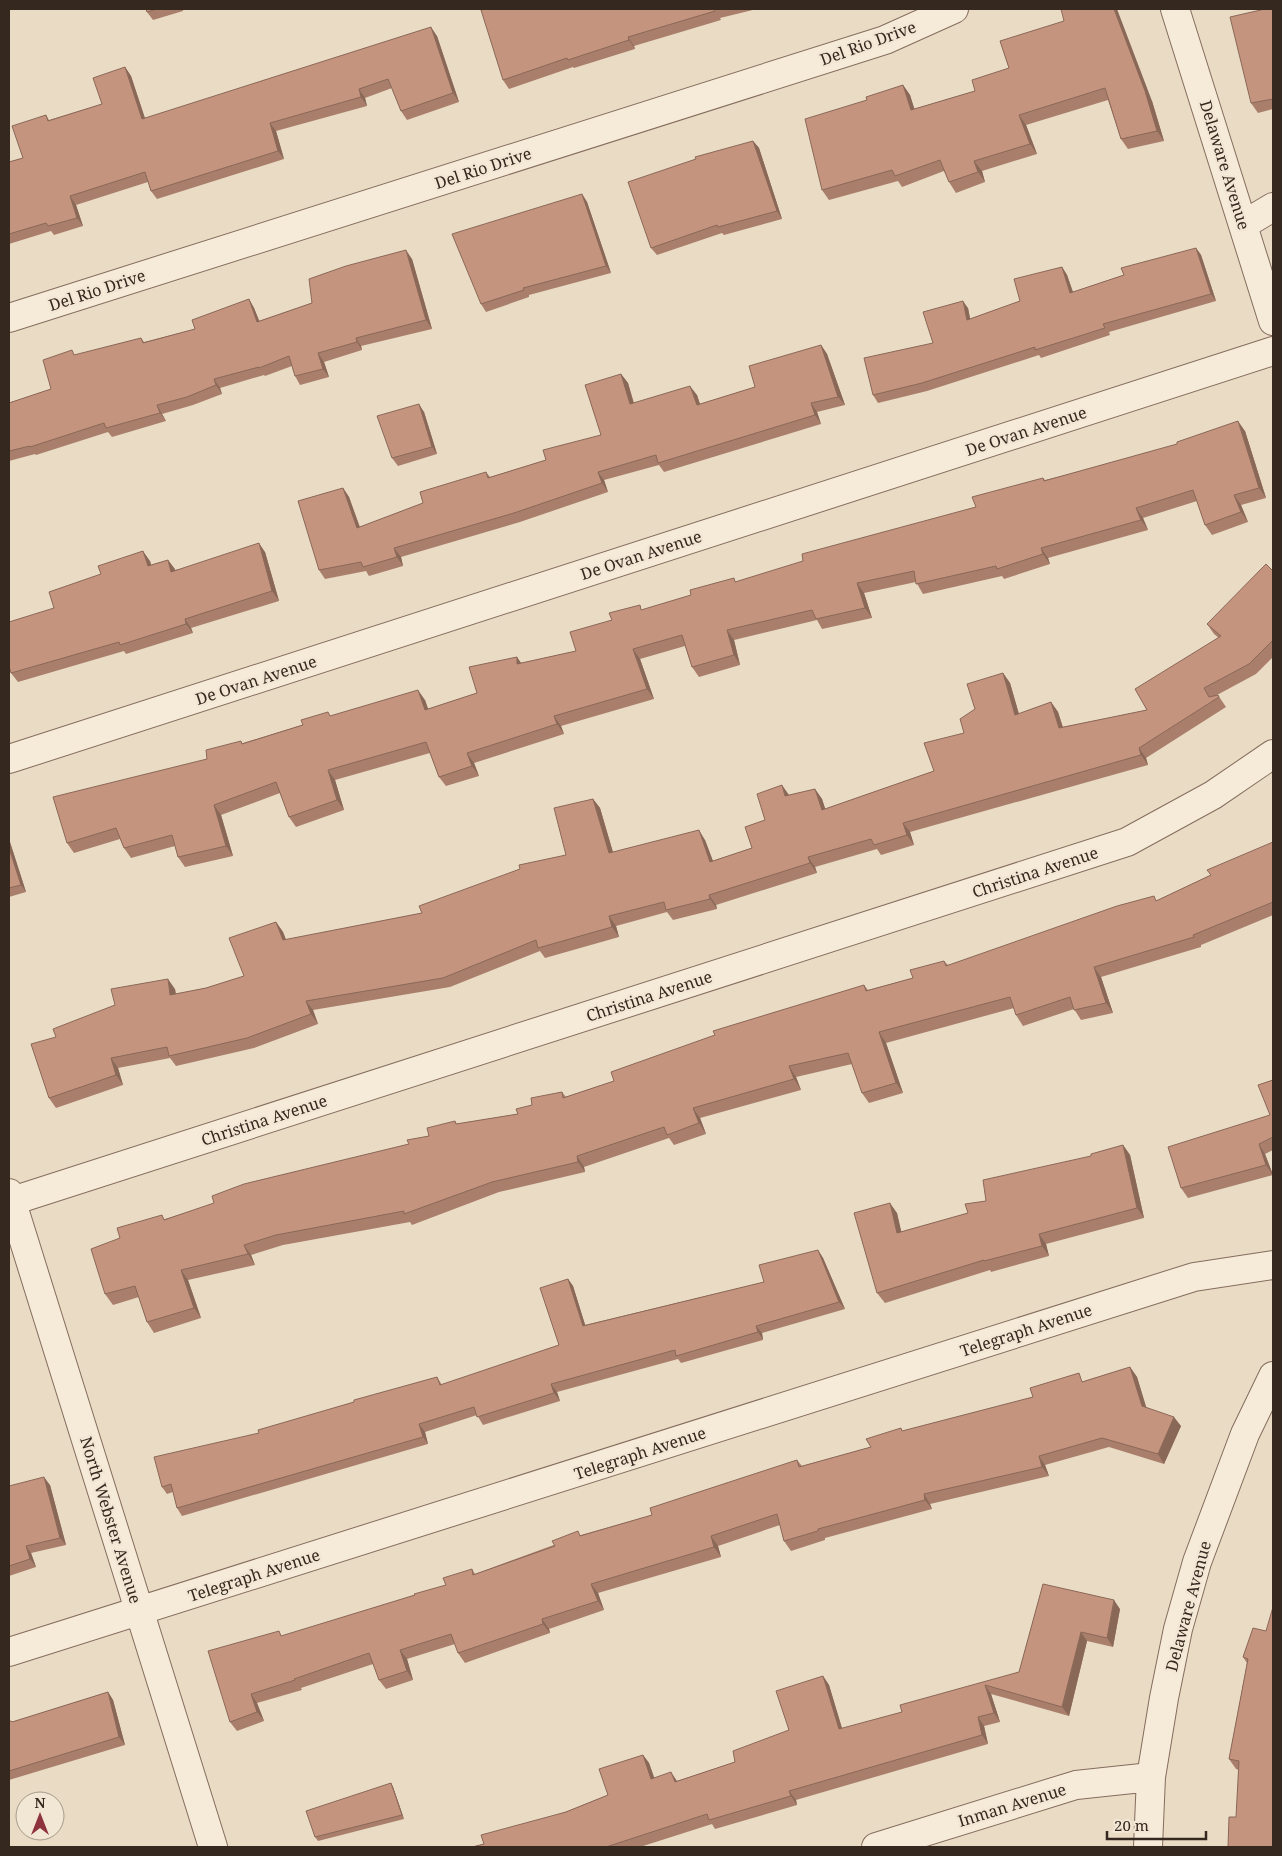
<svg xmlns="http://www.w3.org/2000/svg" width="1282" height="1856" font-family="'Noto Serif',serif">
<rect width="100%" height="100%" fill="#eadbc5"/>
<g fill="none" stroke-linecap="round" stroke-linejoin="round">
<g stroke="#846d5d" stroke-width="30">
<path id="street" d="M 1175,9 L 1273,321
M 1243,225 L 1273,207
M 9,318 L 885,40 L 954,9
M 9,759 L 1273,351
M 9,1193 L 213,1847
M 9,1202 L 1127,842 L 1213,795 L 1273,754
M 9,1652 L 1194,1277 L 1273,1265
M 876,1847 L 1076,1785 L 1151,1777
M 1148,1847 L 1151,1777 L 1164,1698 L 1178,1629 L 1197,1562 L 1245,1434 L 1273,1376"/>
</g>
<use href="#street" stroke="#f6ead8" stroke-width="28"/>
</g>
<path fill="#a97f6c" d="M 146,9 L 183,9 L 183,11 L 153,20 L 147,12 Z
M 486,9 L 757,9 L 720,18 L 721,20 L 634,46 L 635,49 L 574,68 L 573,67 L 509,89 L 503,80 Z
M 1273,9 L 1273,109 L 1258,113 L 1251,103 Z
M 437,36 L 459,102 L 407,120 L 401,111 L 392,88 L 365,98 L 367,106 L 276,131 L 284,159 L 157,199 L 151,191 L 148,182 L 76,205 L 83,226 L 54,235 L 51,231 L 9,244 L 9,162 L 23,158 L 46,115 L 49,120 L 102,104 L 125,67 L 131,76 L 145,118 Z
M 1000,41 L 1152,101 L 1164,141 L 1128,149 L 1121,139 L 1108,100 L 1026,125 L 1037,154 L 982,171 L 985,182 L 956,193 L 949,182 L 944,171 L 902,187 L 898,181 L 829,200 L 822,190 L 867,100 L 903,85 L 910,95 L 914,109 L 975,91 L 1009,68 Z
M 753,141 L 759,148 L 782,219 L 724,235 L 722,233 L 657,255 L 651,248 Z
M 582,194 L 587,202 L 611,273 L 529,295 L 529,297 L 486,312 L 481,304 Z
M 1196,248 L 1201,255 L 1216,301 L 1109,332 L 1110,335 L 1041,358 L 1039,355 L 927,391 L 878,403 L 873,395 L 933,343 L 968,308 L 970,319 L 1020,301 L 1062,267 L 1067,275 L 1073,292 L 1124,275 Z
M 412,259 L 432,329 L 361,346 L 362,350 L 324,362 L 329,377 L 300,385 L 295,376 L 292,366 L 265,376 L 264,375 L 220,388 L 222,394 L 193,405 L 162,414 L 166,421 L 112,437 L 108,432 L 36,455 L 35,454 L 9,461 L 9,403 L 51,389 L 75,355 L 141,338 L 144,342 L 195,329 L 249,299 L 254,308 L 259,321 L 312,303 Z
M 821,345 L 827,354 L 845,405 L 817,412 L 821,424 L 664,472 L 659,465 L 604,480 L 608,492 L 520,522 L 401,557 L 403,566 L 369,576 L 366,571 L 325,579 L 319,570 L 343,488 L 349,497 L 360,527 L 423,503 L 486,472 L 490,477 L 546,460 L 601,435 L 621,374 L 628,383 L 634,403 L 697,395 L 700,404 L 755,387 Z
M 424,412 L 437,454 L 398,466 L 392,458 Z
M 1245,431 L 1266,498 L 1241,505 L 1248,522 L 1212,535 L 1205,525 L 1197,501 L 1143,518 L 1148,530 L 1048,558 L 1050,564 L 1004,579 L 1002,576 L 923,594 L 916,582 L 864,593 L 872,618 L 822,629 L 817,620 L 734,640 L 740,665 L 699,677 L 692,667 L 685,646 L 640,659 L 654,699 L 561,726 L 564,734 L 474,763 L 479,776 L 446,786 L 439,777 L 430,753 L 335,780 L 344,810 L 296,827 L 289,817 L 280,793 L 221,815 L 233,856 L 185,867 L 178,857 L 175,846 L 131,858 L 124,848 L 120,839 L 74,853 L 67,843 L 207,759 L 243,743 L 331,716 L 425,700 L 428,709 L 477,693 L 521,663 L 576,651 L 612,620 L 643,610 L 737,582 L 976,507 L 1043,478 L 1045,480 Z
M 265,552 L 279,601 L 191,628 L 193,633 L 126,654 L 124,651 L 18,682 L 11,673 L 54,608 L 150,561 L 151,565 L 168,560 L 175,570 Z
M 1273,571 L 1273,657 L 1256,674 L 1217,695 L 1218,695 L 1226,707 L 1146,758 L 1148,765 L 910,832 L 914,845 L 881,855 L 877,849 L 815,867 L 817,873 L 716,905 L 717,909 L 673,920 L 667,912 L 616,926 L 619,937 L 545,958 L 540,951 L 450,987 L 313,1010 L 318,1024 L 254,1048 L 176,1066 L 170,1058 L 118,1068 L 123,1085 L 56,1108 L 49,1098 L 56,1037 L 115,1005 L 175,989 L 176,994 L 206,988 L 244,976 L 276,922 L 283,932 L 286,940 L 422,913 L 566,855 L 593,799 L 600,808 L 613,852 L 705,840 L 713,861 L 752,848 L 765,820 L 789,795 L 815,789 L 822,799 L 825,809 L 934,771 L 964,733 L 975,709 L 1003,673 L 1010,683 L 1019,714 L 1051,702 L 1058,712 L 1063,727 L 1147,710 L 1219,638 L 1214,634 L 1207,624 Z
M 9,839 L 26,892 L 9,897 Z
M 1273,842 L 1273,915 L 1201,945 L 1201,947 L 1101,977 L 1113,1013 L 1081,1020 L 1074,1009 L 1023,1026 L 1016,1015 L 1014,1008 L 886,1043 L 903,1093 L 869,1103 L 862,1093 L 852,1064 L 796,1077 L 801,1090 L 700,1118 L 706,1134 L 674,1145 L 669,1138 L 584,1167 L 585,1172 L 499,1192 L 412,1225 L 410,1222 L 283,1245 L 251,1255 L 255,1265 L 188,1280 L 201,1318 L 154,1333 L 147,1322 L 139,1297 L 113,1305 L 105,1294 L 120,1238 L 165,1219 L 409,1144 L 429,1136 L 455,1121 L 457,1124 L 518,1114 L 532,1105 L 562,1092 L 566,1097 L 614,1081 L 864,985 L 868,990 L 913,978 L 944,961 L 948,965 L 1158,900 L 1211,875 Z
M 1273,1080 L 1273,1150 L 1265,1154 L 1273,1175 L 1188,1198 L 1181,1188 L 1270,1115 Z
M 1123,1145 L 1130,1155 L 1144,1218 L 1046,1244 L 1049,1256 L 991,1272 L 990,1270 L 885,1303 L 877,1293 L 897,1213 L 901,1232 L 968,1213 L 986,1201 L 1091,1156 Z
M 818,1250 L 823,1258 L 845,1309 L 762,1333 L 763,1340 L 681,1363 L 678,1359 L 557,1392 L 560,1401 L 483,1425 L 477,1415 L 425,1432 L 428,1444 L 182,1516 L 177,1508 L 173,1492 L 167,1494 L 162,1487 L 259,1433 L 354,1402 L 437,1377 L 442,1385 L 559,1345 L 568,1279 L 573,1286 L 585,1325 L 764,1282 Z
M 1130,1367 L 1137,1377 L 1146,1408 L 1181,1426 L 1164,1464 L 1109,1447 L 1045,1465 L 1049,1476 L 930,1504 L 932,1509 L 825,1538 L 825,1540 L 791,1551 L 784,1541 L 780,1525 L 718,1546 L 721,1557 L 598,1593 L 604,1610 L 549,1629 L 550,1633 L 465,1663 L 458,1653 L 455,1644 L 407,1659 L 413,1680 L 386,1689 L 379,1680 L 373,1664 L 301,1688 L 302,1690 L 257,1703 L 264,1721 L 237,1731 L 230,1722 L 282,1636 L 415,1595 L 446,1585 L 472,1569 L 475,1574 L 581,1535 L 652,1515 L 797,1460 L 802,1466 L 871,1447 L 903,1431 L 1033,1397 Z
M 50,1485 L 66,1545 L 31,1553 L 36,1567 L 9,1576 L 9,1486 Z
M 1043,1584 L 1120,1609 L 1113,1647 L 1087,1641 L 1069,1716 L 991,1694 L 1000,1722 L 984,1726 L 988,1744 L 796,1800 L 797,1805 L 715,1829 L 712,1824 L 640,1847 L 472,1847 L 484,1844 L 608,1795 L 643,1755 L 649,1763 L 654,1778 L 677,1781 L 735,1762 L 789,1730 L 823,1676 L 829,1685 L 842,1729 L 902,1712 L 1019,1672 Z
M 1253,1628 L 1236,1817 L 1239,1770 L 1236,1769 L 1229,1759 L 1247,1663 L 1243,1657 Z
M 108,1692 L 113,1700 L 125,1745 L 9,1780 L 9,1721 L 11,1721 L 12,1722 Z
M 391,1783 L 393,1787 L 404,1819 L 318,1841 L 315,1837 Z"/>
<path fill="#8a6858" d="M 1114,9 L 1117,9 L 1152,101 L 1164,141 L 1157,131 Z
M 431,27 L 437,36 L 459,102 L 453,93 Z
M 628,37 L 634,46 L 635,49 L 629,40 Z
M 125,67 L 131,76 L 148,128 L 142,119 Z
M 903,85 L 910,95 L 918,120 L 911,110 Z
M 359,89 L 365,98 L 367,106 L 361,97 Z
M 1019,115 L 1026,125 L 1037,154 L 1030,144 Z
M 270,123 L 276,131 L 284,159 L 278,151 Z
M 753,141 L 759,148 L 782,219 L 777,211 Z
M 974,161 L 982,171 L 985,182 L 978,172 Z
M 582,194 L 587,202 L 611,273 L 606,266 Z
M 70,196 L 76,205 L 83,226 L 77,218 Z
M 1196,248 L 1201,255 L 1216,301 L 1211,294 Z
M 406,250 L 412,259 L 432,329 L 426,320 Z
M 1062,267 L 1067,275 L 1076,301 L 1070,293 Z
M 249,299 L 254,308 L 263,330 L 257,322 Z
M 963,301 L 968,308 L 972,328 L 967,320 Z
M 356,338 L 361,346 L 362,350 L 357,342 Z
M 821,345 L 827,354 L 845,405 L 838,397 Z
M 318,353 L 324,362 L 329,377 L 323,369 Z
M 621,374 L 628,383 L 636,412 L 630,404 Z
M 214,379 L 220,388 L 222,394 L 216,385 Z
M 690,386 L 697,395 L 703,414 L 697,405 Z
M 811,403 L 817,412 L 821,424 L 815,415 Z
M 419,404 L 424,412 L 437,454 L 432,447 Z
M 157,405 L 162,414 L 166,421 L 160,413 Z
M 1238,421 L 1245,431 L 1266,498 L 1259,488 Z
M 598,472 L 604,480 L 608,492 L 602,483 Z
M 343,488 L 349,497 L 363,537 L 357,528 Z
M 1234,495 L 1241,505 L 1248,522 L 1241,512 Z
M 1136,508 L 1143,518 L 1148,530 L 1141,520 Z
M 259,543 L 265,552 L 279,601 L 272,591 Z
M 394,548 L 401,557 L 403,566 L 397,557 Z
M 1041,548 L 1048,558 L 1050,564 L 1043,554 Z
M 143,551 L 150,561 L 154,575 L 148,566 Z
M 168,560 L 175,569 L 178,581 L 171,572 Z
M 857,583 L 864,593 L 872,618 L 865,608 Z
M 185,619 L 191,628 L 193,633 L 186,624 Z
M 727,630 L 734,640 L 740,665 L 734,655 Z
M 633,649 L 640,659 L 654,699 L 647,689 Z
M 517,657 L 524,667 L 517,664 Z
M 1003,673 L 1010,683 L 1022,725 L 1015,715 Z
M 418,690 L 425,700 L 432,720 L 425,710 Z
M 1051,702 L 1058,712 L 1066,738 L 1059,728 Z
M 554,716 L 561,726 L 564,734 L 557,724 Z
M 1139,748 L 1146,758 L 1148,765 L 1141,755 Z
M 467,753 L 474,763 L 479,776 L 472,766 Z
M 328,770 L 335,780 L 344,810 L 337,800 Z
M 782,785 L 789,795 L 785,796 Z
M 815,789 L 822,799 L 829,820 L 822,810 Z
M 593,799 L 600,808 L 616,863 L 609,853 Z
M 214,805 L 221,815 L 233,856 L 226,846 Z
M 903,823 L 910,832 L 914,845 L 907,835 Z
M 699,830 L 705,840 L 717,872 L 710,862 Z
M 9,839 L 26,892 L 21,885 L 9,848 Z
M 808,857 L 815,867 L 817,873 L 810,863 Z
M 709,895 L 716,905 L 717,909 L 710,899 Z
M 609,916 L 616,926 L 619,937 L 612,927 Z
M 276,922 L 283,932 L 290,950 L 283,940 Z
M 1094,967 L 1101,977 L 1113,1013 L 1106,1003 Z
M 168,979 L 175,989 L 177,1005 L 170,995 Z
M 306,1001 L 313,1010 L 318,1024 L 311,1014 Z
M 879,1032 L 886,1043 L 903,1093 L 896,1083 Z
M 111,1058 L 118,1068 L 123,1085 L 116,1075 Z
M 789,1066 L 796,1077 L 801,1090 L 794,1079 Z
M 693,1108 L 700,1118 L 706,1134 L 699,1123 Z
M 1259,1144 L 1265,1154 L 1273,1175 L 1266,1165 Z
M 1123,1145 L 1130,1155 L 1144,1218 L 1137,1208 Z
M 577,1156 L 584,1167 L 585,1172 L 578,1162 Z
M 890,1203 L 897,1213 L 904,1243 L 897,1233 Z
M 1039,1234 L 1046,1244 L 1049,1256 L 1042,1246 Z
M 244,1245 L 251,1255 L 255,1265 L 248,1254 Z
M 818,1250 L 823,1258 L 845,1309 L 839,1302 Z
M 181,1270 L 188,1280 L 201,1318 L 194,1308 Z
M 568,1279 L 573,1286 L 588,1334 L 583,1326 Z
M 756,1326 L 762,1333 L 763,1340 L 758,1332 Z
M 1130,1367 L 1137,1377 L 1149,1416 L 1142,1406 Z
M 551,1384 L 557,1392 L 560,1401 L 554,1393 Z
M 1174,1417 L 1181,1426 L 1164,1464 L 1158,1454 Z
M 419,1424 L 425,1432 L 428,1444 L 423,1437 Z
M 1039,1456 L 1045,1465 L 1049,1476 L 1042,1467 Z
M 44,1477 L 50,1485 L 66,1545 L 60,1538 Z
M 924,1494 L 930,1504 L 932,1509 L 925,1500 Z
M 711,1536 L 718,1546 L 721,1557 L 714,1547 Z
M 26,1546 L 31,1553 L 36,1567 L 30,1559 Z
M 591,1584 L 598,1593 L 604,1610 L 598,1601 Z
M 1114,1600 L 1120,1609 L 1113,1647 L 1107,1638 Z
M 542,1619 L 549,1629 L 550,1633 L 543,1624 Z
M 1081,1632 L 1087,1641 L 1069,1716 L 1062,1707 Z
M 400,1650 L 407,1659 L 413,1680 L 407,1671 Z
M 823,1676 L 829,1685 L 845,1738 L 839,1729 Z
M 985,1685 L 991,1694 L 1000,1722 L 994,1713 Z
M 108,1692 L 113,1700 L 125,1745 L 119,1737 Z
M 251,1694 L 257,1703 L 264,1721 L 257,1712 Z
M 978,1717 L 984,1726 L 988,1744 L 982,1735 Z
M 643,1755 L 649,1763 L 658,1788 L 651,1779 Z
M 671,1772 L 677,1781 L 675,1782 Z
M 391,1783 L 393,1787 L 404,1819 L 402,1815 Z
M 789,1791 L 796,1800 L 797,1805 L 791,1796 Z"/>
<path fill="#c5947e" stroke="#8a6858" d="M 146,9 L 157,9 L 147,12 Z
M 486,9 L 715,9 L 714,9 L 715,11 L 628,37 L 629,40 L 568,60 L 567,58 L 503,80 L 481,10 Z
M 1061,9 L 1114,9 L 1145,91 L 1157,131 L 1121,139 L 1105,88 L 1019,115 L 1030,144 L 974,161 L 978,172 L 949,182 L 940,160 L 895,176 L 892,170 L 822,190 L 805,119 L 867,100 L 866,97 L 903,85 L 911,110 L 975,91 L 972,80 L 1009,68 L 1000,41 L 1064,21 Z
M 1265,9 L 1273,9 L 1273,99 L 1251,103 L 1230,17 Z
M 431,27 L 453,93 L 401,111 L 388,79 L 359,89 L 361,97 L 270,123 L 278,151 L 151,191 L 145,172 L 70,196 L 77,218 L 48,226 L 46,223 L 9,234 L 9,162 L 23,158 L 12,126 L 46,115 L 48,121 L 102,104 L 93,78 L 125,67 L 142,119 Z
M 753,141 L 777,211 L 718,227 L 717,225 L 651,248 L 628,182 L 696,159 L 695,157 Z
M 582,194 L 606,266 L 523,288 L 524,290 L 481,304 L 452,234 Z
M 1196,248 L 1211,294 L 1103,324 L 1105,328 L 1035,350 L 1035,347 L 922,383 L 873,395 L 864,358 L 933,343 L 923,312 L 963,301 L 967,320 L 1020,301 L 1014,279 L 1062,267 L 1070,293 L 1124,275 L 1121,268 Z
M 406,250 L 426,320 L 356,338 L 357,342 L 318,353 L 323,369 L 295,376 L 289,356 L 259,368 L 259,367 L 214,379 L 216,385 L 187,397 L 157,405 L 160,413 L 106,428 L 104,423 L 30,447 L 30,446 L 9,451 L 9,403 L 51,389 L 43,360 L 72,350 L 74,355 L 141,338 L 143,343 L 195,329 L 192,320 L 249,299 L 257,322 L 312,303 L 309,279 L 346,266 Z
M 821,345 L 838,397 L 811,403 L 815,415 L 658,463 L 656,455 L 598,472 L 602,483 L 514,513 L 394,548 L 397,557 L 363,567 L 361,562 L 319,570 L 298,501 L 343,488 L 357,528 L 423,503 L 420,492 L 486,472 L 488,478 L 546,460 L 543,450 L 601,435 L 585,385 L 621,374 L 630,404 L 690,386 L 697,405 L 755,387 L 749,366 Z
M 419,404 L 432,447 L 392,458 L 377,416 Z
M 1238,421 L 1259,488 L 1234,495 L 1241,512 L 1205,525 L 1193,490 L 1136,508 L 1141,520 L 1041,548 L 1043,554 L 997,569 L 996,566 L 916,584 L 914,571 L 857,583 L 865,608 L 816,619 L 812,610 L 727,630 L 734,655 L 692,667 L 682,635 L 633,649 L 647,689 L 554,716 L 557,724 L 467,753 L 472,766 L 439,777 L 426,742 L 328,770 L 337,800 L 289,817 L 276,782 L 214,805 L 226,846 L 178,857 L 172,835 L 124,848 L 116,828 L 67,843 L 53,797 L 207,759 L 206,750 L 241,741 L 242,744 L 303,725 L 301,720 L 328,712 L 330,716 L 418,690 L 425,710 L 477,693 L 469,667 L 517,657 L 517,664 L 576,651 L 570,632 L 612,620 L 609,613 L 640,605 L 641,610 L 691,595 L 690,590 L 734,578 L 735,582 L 803,561 L 802,554 L 976,507 L 972,497 L 1043,478 L 1044,481 L 1177,444 L 1177,442 Z
M 259,543 L 272,591 L 185,619 L 186,624 L 120,645 L 119,642 L 11,673 L 9,666 L 9,622 L 54,608 L 49,592 L 101,574 L 98,566 L 143,551 L 148,566 L 168,560 L 171,572 Z
M 1266,564 L 1273,571 L 1273,640 L 1249,664 L 1204,688 L 1209,697 L 1218,695 L 1219,697 L 1139,748 L 1141,755 L 903,823 L 907,835 L 874,845 L 871,839 L 808,857 L 810,863 L 709,895 L 710,899 L 666,910 L 664,902 L 609,916 L 612,927 L 538,948 L 536,940 L 443,978 L 306,1001 L 311,1014 L 247,1038 L 169,1056 L 167,1047 L 111,1058 L 116,1075 L 49,1098 L 31,1044 L 56,1037 L 53,1029 L 115,1005 L 111,989 L 168,979 L 170,995 L 206,988 L 244,976 L 229,938 L 276,922 L 283,940 L 422,913 L 419,906 L 520,869 L 519,865 L 566,855 L 554,808 L 593,799 L 609,853 L 699,830 L 710,862 L 752,848 L 745,827 L 765,820 L 757,794 L 782,785 L 785,796 L 815,789 L 822,810 L 934,771 L 924,743 L 964,733 L 960,719 L 975,709 L 967,684 L 1003,673 L 1015,715 L 1051,702 L 1059,728 L 1147,710 L 1135,689 L 1221,636 L 1207,624 Z
M 1273,842 L 1273,902 L 1193,935 L 1194,937 L 1094,967 L 1106,1003 L 1074,1010 L 1070,997 L 1016,1015 L 1010,997 L 879,1032 L 896,1083 L 862,1093 L 848,1053 L 789,1066 L 794,1079 L 693,1108 L 699,1123 L 667,1135 L 664,1127 L 577,1156 L 578,1162 L 492,1182 L 404,1214 L 404,1211 L 276,1235 L 244,1245 L 248,1254 L 181,1270 L 194,1308 L 147,1322 L 135,1286 L 105,1294 L 91,1249 L 120,1238 L 117,1228 L 162,1215 L 164,1220 L 214,1203 L 212,1196 L 244,1184 L 409,1144 L 407,1140 L 429,1136 L 427,1128 L 455,1121 L 456,1124 L 518,1114 L 516,1109 L 532,1105 L 531,1098 L 562,1092 L 563,1098 L 614,1081 L 611,1072 L 715,1035 L 713,1031 L 864,985 L 866,991 L 913,978 L 910,970 L 944,961 L 946,966 L 1117,906 L 1154,896 L 1156,901 L 1211,875 L 1207,870 Z
M 9,848 L 21,885 L 9,888 Z
M 1273,1080 L 1273,1137 L 1259,1144 L 1266,1165 L 1181,1188 L 1168,1147 L 1270,1115 L 1258,1085 Z
M 1123,1145 L 1137,1208 L 1039,1234 L 1042,1246 L 984,1261 L 984,1260 L 877,1293 L 854,1213 L 890,1203 L 897,1233 L 968,1213 L 965,1204 L 986,1201 L 983,1180 L 1091,1156 L 1091,1154 Z
M 818,1250 L 839,1302 L 756,1326 L 758,1332 L 676,1356 L 675,1350 L 551,1384 L 554,1393 L 477,1417 L 474,1407 L 419,1424 L 423,1437 L 177,1508 L 171,1484 L 162,1487 L 154,1457 L 259,1433 L 258,1430 L 354,1402 L 354,1400 L 437,1377 L 440,1385 L 559,1345 L 540,1288 L 568,1279 L 583,1326 L 764,1282 L 759,1265 Z
M 1130,1367 L 1142,1406 L 1174,1417 L 1158,1454 L 1102,1438 L 1039,1456 L 1042,1467 L 924,1494 L 925,1500 L 818,1529 L 818,1531 L 784,1541 L 777,1514 L 711,1536 L 714,1547 L 591,1584 L 598,1601 L 542,1619 L 543,1624 L 458,1653 L 451,1634 L 400,1650 L 407,1671 L 379,1680 L 369,1653 L 294,1679 L 295,1680 L 251,1694 L 257,1712 L 230,1722 L 208,1651 L 279,1631 L 281,1636 L 415,1595 L 414,1594 L 446,1585 L 443,1578 L 472,1569 L 473,1575 L 555,1546 L 552,1541 L 578,1531 L 580,1536 L 652,1515 L 650,1508 L 797,1460 L 799,1467 L 871,1447 L 866,1439 L 901,1428 L 902,1431 L 1033,1397 L 1030,1388 L 1079,1373 L 1082,1382 Z
M 44,1477 L 60,1538 L 26,1546 L 30,1559 L 9,1566 L 9,1486 Z
M 1043,1584 L 1114,1600 L 1107,1638 L 1081,1632 L 1062,1707 L 985,1685 L 994,1713 L 978,1717 L 982,1735 L 789,1791 L 791,1796 L 709,1820 L 707,1814 L 606,1847 L 472,1847 L 484,1844 L 481,1835 L 566,1812 L 608,1795 L 599,1769 L 643,1755 L 651,1779 L 671,1772 L 675,1782 L 735,1762 L 733,1751 L 789,1730 L 776,1691 L 823,1676 L 839,1729 L 902,1712 L 900,1705 L 1019,1672 Z
M 1273,1607 L 1273,1847 L 1228,1847 L 1229,1817 L 1236,1817 L 1239,1761 L 1229,1759 L 1248,1659 L 1243,1657 L 1253,1628 L 1266,1631 Z
M 108,1692 L 119,1737 L 9,1771 L 9,1721 L 11,1721 L 12,1722 Z
M 391,1783 L 402,1815 L 315,1837 L 306,1811 Z"/>
<g text-anchor="middle" stroke-width="4.5" stroke-linejoin="round" paint-order="stroke">
<g font-size="16" fill="#35281f" stroke="#f2e6d4">
<text transform="translate(868 43) rotate(-20)" y="6">Del Rio Drive</text>
<text transform="translate(1225 165) rotate(73)" y="6">Delaware Avenue</text>
<text transform="translate(483 168) rotate(-18)" y="6">Del Rio Drive</text>
<text transform="translate(97 290) rotate(-18)" y="6">Del Rio Drive</text>
<text transform="translate(1026 431) rotate(-18)" y="6">De Ovan Avenue</text>
<text transform="translate(641 555) rotate(-18)" y="6">De Ovan Avenue</text>
<text transform="translate(256 680) rotate(-18)" y="6">De Ovan Avenue</text>
<text transform="translate(1035 872) rotate(-18)" y="6">Christina Avenue</text>
<text transform="translate(649 996) rotate(-18)" y="6">Christina Avenue</text>
<text transform="translate(264 1120) rotate(-18)" y="6">Christina Avenue</text>
<text transform="translate(1026 1330) rotate(-18)" y="6">Telegraph Avenue</text>
<text transform="translate(640 1453) rotate(-18)" y="6">Telegraph Avenue</text>
<text transform="translate(111 1520) rotate(73)" y="6">North Webster Avenue</text>
<text transform="translate(254 1575) rotate(-18)" y="6">Telegraph Avenue</text>
<text transform="translate(1188 1606) rotate(-75)" y="6">Delaware Avenue</text>
<text transform="translate(1012 1805) rotate(-17)" y="6">Inman Avenue</text>
</g>
</g>
<rect width="1282" height="1856" fill="none" stroke="#35281f" stroke-width="20"/>
<g transform="translate(40 1816)"><circle r="24" fill="#f2e6d4" stroke="#a69a8c"/>
<path d="M0-4L9 19L0 12L-9 19Z" fill="#8e323d"/>
<text y="-8" font-size="14" font-weight="bold" text-anchor="middle" fill="#35281f">N</text>
</g>
<path d="M1107 1831v8h99v-8" fill="none" stroke="#35281f" stroke-width="2.5"/>
<text x="1114" y="1831" font-size="15" fill="#35281f" stroke="#f2e6d4" stroke-width="4" paint-order="stroke">20 m</text>
</svg>
